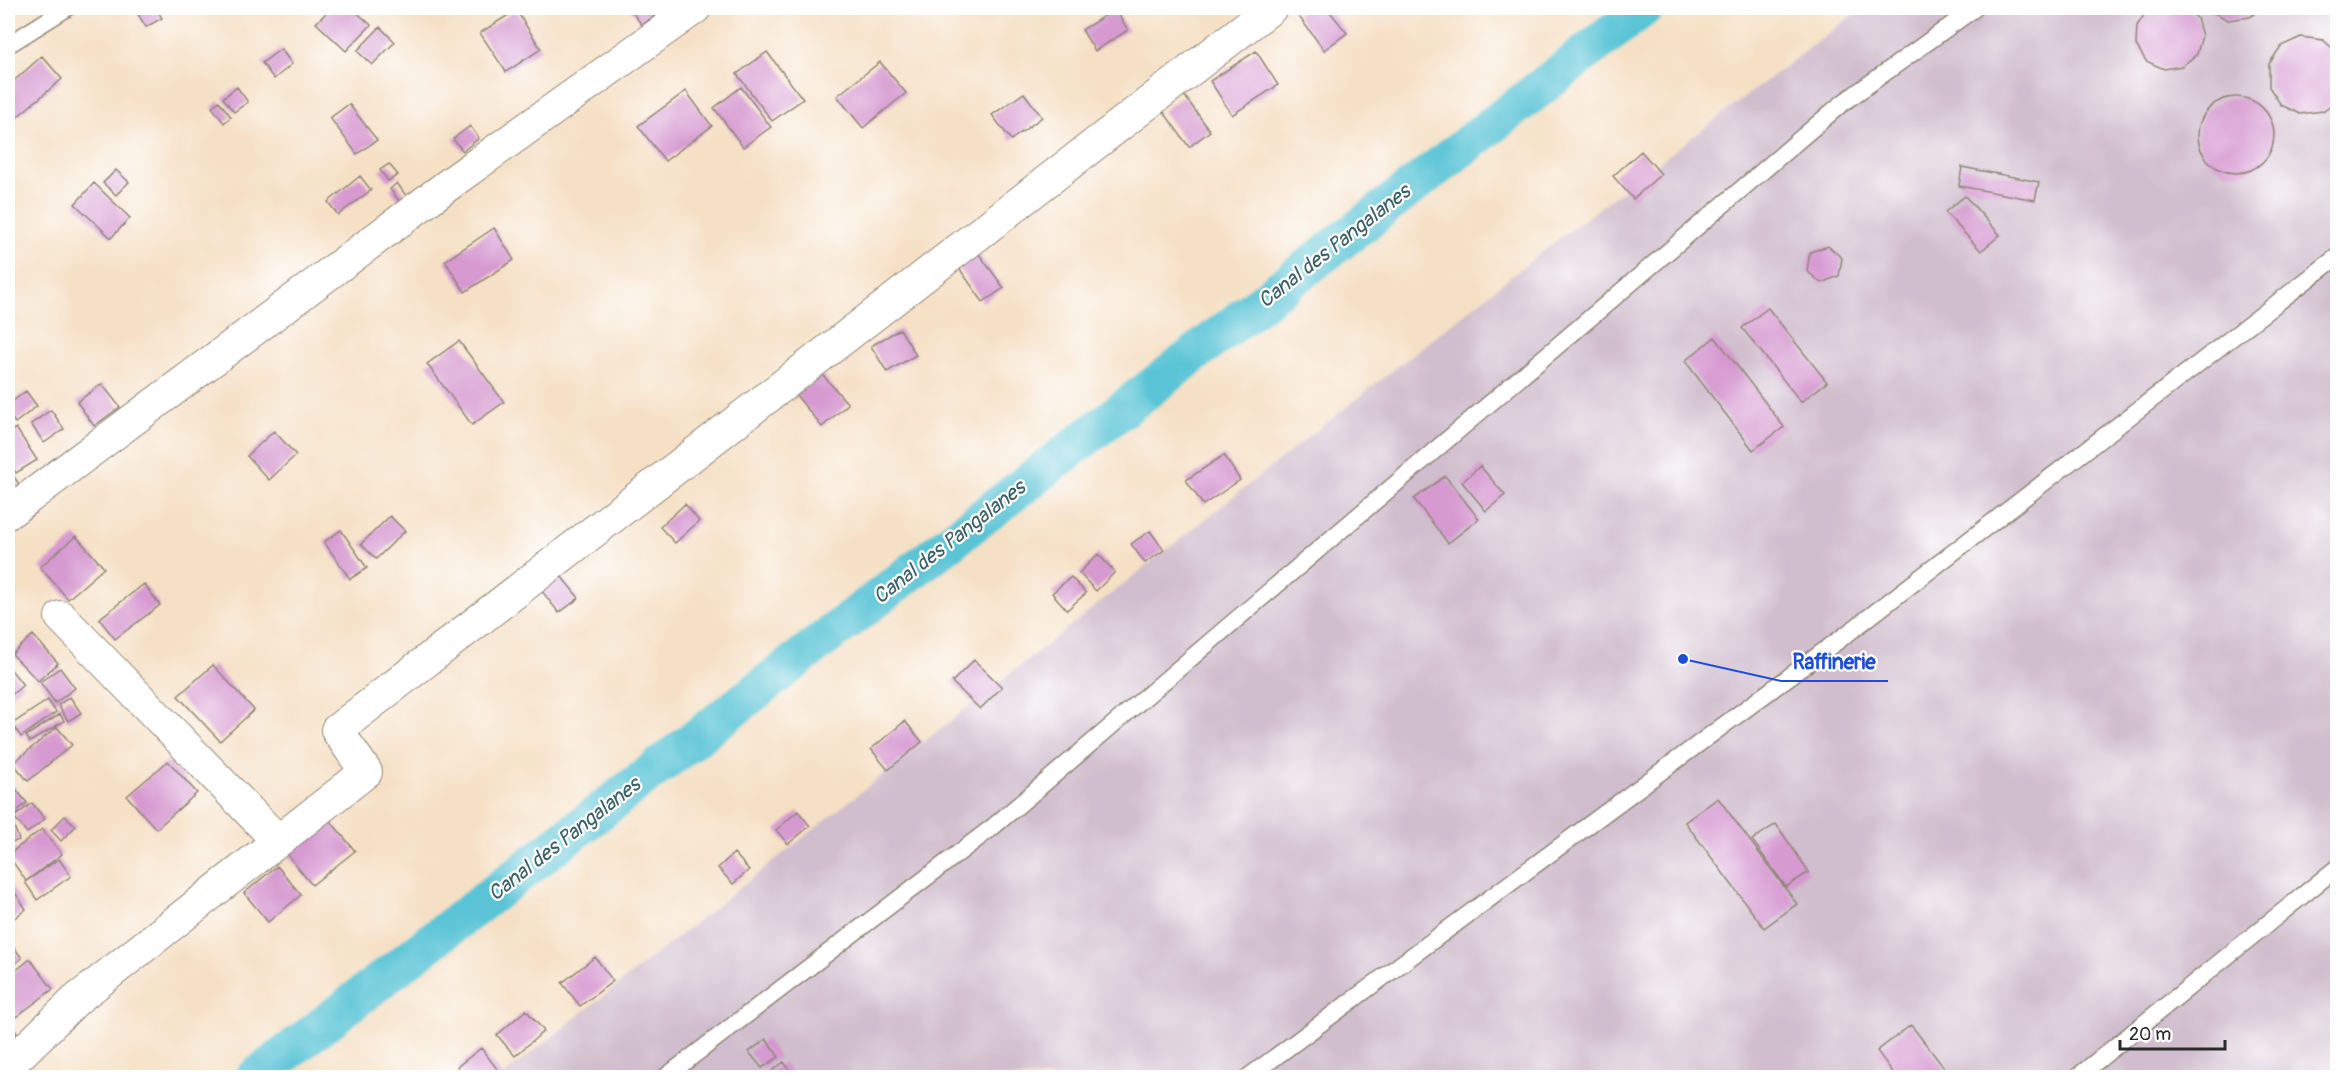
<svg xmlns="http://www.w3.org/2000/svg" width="2345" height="1085" font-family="Pangolin,sans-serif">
<rect width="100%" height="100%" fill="#fff"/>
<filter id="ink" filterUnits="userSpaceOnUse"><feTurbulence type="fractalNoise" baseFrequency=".0167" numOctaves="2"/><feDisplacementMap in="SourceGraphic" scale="12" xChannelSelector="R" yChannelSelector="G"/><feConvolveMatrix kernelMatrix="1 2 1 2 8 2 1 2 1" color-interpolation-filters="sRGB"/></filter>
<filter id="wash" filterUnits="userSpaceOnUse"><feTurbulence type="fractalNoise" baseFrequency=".008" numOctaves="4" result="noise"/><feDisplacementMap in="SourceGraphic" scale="24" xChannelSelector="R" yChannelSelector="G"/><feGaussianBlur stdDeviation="1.35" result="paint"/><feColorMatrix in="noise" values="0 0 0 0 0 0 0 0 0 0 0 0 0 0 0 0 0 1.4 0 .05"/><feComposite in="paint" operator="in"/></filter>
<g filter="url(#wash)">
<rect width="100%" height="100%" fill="#f5e0c5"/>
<path fill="#d0bdcd" d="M 1862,8 L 2337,8 L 2337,1077 L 500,1078 L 1556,241 Z"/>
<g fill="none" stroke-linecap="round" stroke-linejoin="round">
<path stroke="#5ac4d6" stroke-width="38" d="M 254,1078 L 1644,8"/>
</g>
<g id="blocks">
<path fill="#d699d0" d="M 134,8 L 156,8 L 162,18 L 146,27 Z
M 331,8 L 352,8 L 371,25 L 346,51 L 316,23 Z
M 629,8 L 665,8 L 642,25 Z
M 1306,8 L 1327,8 L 1347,33 L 1324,50 L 1297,14 Z
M 2154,8 L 2185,8 L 2197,18 L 2202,36 L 2197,54 L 2182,66 L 2164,69 L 2146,61 L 2136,45 L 2137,26 L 2147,10 Z
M 2205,8 L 2261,8 L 2250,17 L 2228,20 Z
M 1115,9 L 1128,30 L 1095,51 L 1082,30 Z
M 516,10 L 541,49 L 506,72 L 480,33 Z
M 380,27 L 395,42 L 372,65 L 357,51 Z
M 2301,37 L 2323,40 L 2338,53 L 2338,99 L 2323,111 L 2300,114 L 2281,105 L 2269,87 L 2269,64 L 2281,46 Z
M 281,49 L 292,64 L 274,79 L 262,63 Z
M 1256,51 L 1278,85 L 1232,115 L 1210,81 Z
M 767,52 L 803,99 L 772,121 L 737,74 Z
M 42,56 L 62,79 L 17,117 L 8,106 L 8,86 Z
M 880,62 L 906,93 L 863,128 L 837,96 Z
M 237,87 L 248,102 L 234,112 L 223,98 Z
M 741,87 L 771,127 L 743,147 L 714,108 Z
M 686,91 L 712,126 L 665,161 L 638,126 Z
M 1024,93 L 1042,117 L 1011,140 L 992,115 Z
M 1184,95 L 1210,131 L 1189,147 L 1163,111 Z
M2198 135a38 38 0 1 1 76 0a38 38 0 1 1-76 0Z
M 219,101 L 231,117 L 224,123 L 212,107 Z
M 349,104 L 377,140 L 357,154 L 330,118 Z
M 470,126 L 479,138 L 463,151 L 453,139 Z
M 1641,151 L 1661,174 L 1633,199 L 1613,176 Z
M 389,164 L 398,175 L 388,181 L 380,170 Z
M 1962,167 L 2039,182 L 2035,200 L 1959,186 Z
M 116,170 L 129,182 L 116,195 L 103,183 Z
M 360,176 L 371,190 L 338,215 L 328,202 Z
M 94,183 L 130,218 L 111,238 L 75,204 Z
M 397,183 L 407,197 L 400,202 L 390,189 Z
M 1965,196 L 2000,235 L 1981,251 L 1945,212 Z
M 494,228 L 514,260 L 465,292 L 445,261 Z
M 1828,246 L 1842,258 L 1839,276 L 1821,283 L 1807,271 L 1810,252 Z
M 979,254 L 1004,288 L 983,302 L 959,268 Z
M 1768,308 L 1827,382 L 1801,402 L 1742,328 Z
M 900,329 L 916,355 L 887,372 L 871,346 Z
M 1715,337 L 1784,427 L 1753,450 L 1685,361 Z
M 459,341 L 504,402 L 472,425 L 427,364 Z
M 822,374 L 848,404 L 822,427 L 796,395 Z
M 102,384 L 120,407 L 94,426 L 77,402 Z
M 26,391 L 37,406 L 15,423 L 8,413 L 8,405 Z
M 51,410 L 64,429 L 44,443 L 31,424 Z
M 16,428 L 37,460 L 16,473 L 8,461 L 8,433 Z
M 274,431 L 296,455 L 269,480 L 247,456 Z
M 1224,455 L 1240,480 L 1203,505 L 1186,480 Z
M 1480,466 L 1505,495 L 1486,511 L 1462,482 Z
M 8,468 L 19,484 L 8,492 Z
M 1445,476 L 1479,519 L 1448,543 L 1414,499 Z
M 685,504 L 699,521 L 675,543 L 660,527 Z
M 390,516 L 405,531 L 376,559 L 361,544 Z
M 341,530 L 367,568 L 350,579 L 324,542 Z
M 1150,531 L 1164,550 L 1145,563 L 1131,544 Z
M 76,536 L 104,568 L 68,599 L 40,567 Z
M 1098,554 L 1115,572 L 1096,591 L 1079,573 Z
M 561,576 L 579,598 L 559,613 L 541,590 Z
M 1071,577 L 1086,593 L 1067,610 L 1052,593 Z
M 144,584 L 160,605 L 115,639 L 99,619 Z
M 33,635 L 58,663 L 38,681 L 12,654 Z
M 974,660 L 1002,687 L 980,709 L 952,682 Z
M 213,665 L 254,710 L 220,741 L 178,696 Z
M 8,666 L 23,685 L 8,698 Z
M 60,668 L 75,688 L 55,703 L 40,682 Z
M 70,697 L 81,713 L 68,721 L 58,705 Z
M 48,700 L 56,712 L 21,737 L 12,724 Z
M 60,714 L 64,721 L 30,742 L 26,736 Z
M 905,721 L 922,742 L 888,770 L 871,749 Z
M 57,727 L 72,745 L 28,781 L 13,763 Z
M 168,761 L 197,793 L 156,829 L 127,796 Z
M 8,779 L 27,803 L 8,818 Z
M 1718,798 L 1797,904 L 1764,928 L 1685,822 Z
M 32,803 L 45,819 L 27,833 L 14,817 Z
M 798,811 L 810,826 L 788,844 L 776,830 Z
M 65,816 L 76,826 L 61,841 L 51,830 Z
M 329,819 L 355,851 L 312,885 L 286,853 Z
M 12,821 L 19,840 L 8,844 L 8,823 Z
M 1776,824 L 1809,872 L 1786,887 L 1752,840 Z
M 42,829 L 62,854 L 26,881 L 8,855 Z
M 734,853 L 749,870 L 733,884 L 718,868 Z
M 59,859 L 71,876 L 37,900 L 25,882 Z
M 277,866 L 301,895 L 268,922 L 244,893 Z
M 8,882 L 26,909 L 8,923 Z
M 8,939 L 22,958 L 8,969 Z
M 595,957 L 613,981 L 580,1006 L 562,983 Z
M 30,959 L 53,989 L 16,1017 L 8,1006 L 8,977 Z
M 526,1010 L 544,1031 L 515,1056 L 497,1035 Z
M 8,1020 L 20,1038 L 8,1046 Z
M 1911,1025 L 1952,1078 L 1897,1078 L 1877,1051 Z
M 766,1039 L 779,1057 L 762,1068 L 749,1052 Z
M 481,1048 L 504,1078 L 465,1078 L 457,1067 Z
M 784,1062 L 795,1078 L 766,1078 L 765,1076 Z"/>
</g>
</g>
<g filter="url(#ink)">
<use href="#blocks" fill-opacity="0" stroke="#908678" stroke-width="1.5"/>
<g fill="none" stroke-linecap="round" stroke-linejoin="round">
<g stroke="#908678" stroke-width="19">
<path id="lane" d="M 8,45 L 67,8
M 664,1078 L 994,826 L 1840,105 L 1975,8
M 1247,1078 L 1855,628 L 2338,256
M 2076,1078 L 2338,867"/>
</g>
<g stroke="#908678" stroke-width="34">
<path id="street" d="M 8,513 L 452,182 L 695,8
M 61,617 L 278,841
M 8,1066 L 76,1000 L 366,772 L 337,730 L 1271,8"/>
</g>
<use href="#lane" stroke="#fff" stroke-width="16"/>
<use href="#street" stroke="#fff" stroke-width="32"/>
</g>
</g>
<g text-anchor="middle" stroke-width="4.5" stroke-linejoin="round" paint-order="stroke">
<g font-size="21" font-style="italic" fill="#3b6167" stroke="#fff">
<text transform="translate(1334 246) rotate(-38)" y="7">Canal des Pangalanes</text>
<text transform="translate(949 542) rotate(-38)" y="7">Canal des Pangalanes</text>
<text transform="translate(564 839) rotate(-38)" y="7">Canal des Pangalanes</text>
</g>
</g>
<path fill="none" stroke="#1d4ed8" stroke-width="2" d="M1683 659L1781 681H1888"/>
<circle fill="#1d4ed8" stroke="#fff" stroke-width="2" cx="1683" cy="659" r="6"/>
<g font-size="21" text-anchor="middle" font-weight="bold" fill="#1d4ed8" stroke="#fff" stroke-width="4.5" stroke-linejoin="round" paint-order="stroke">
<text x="1834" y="669">Raffinerie</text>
</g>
<rect width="2345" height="1085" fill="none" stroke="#fff" stroke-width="30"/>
<path d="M2120 1040v9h105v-9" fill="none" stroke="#2b2b2b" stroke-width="3"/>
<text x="2129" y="1040" font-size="18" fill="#2b2b2b" stroke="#ffffff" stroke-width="4.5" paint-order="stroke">20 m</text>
</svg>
